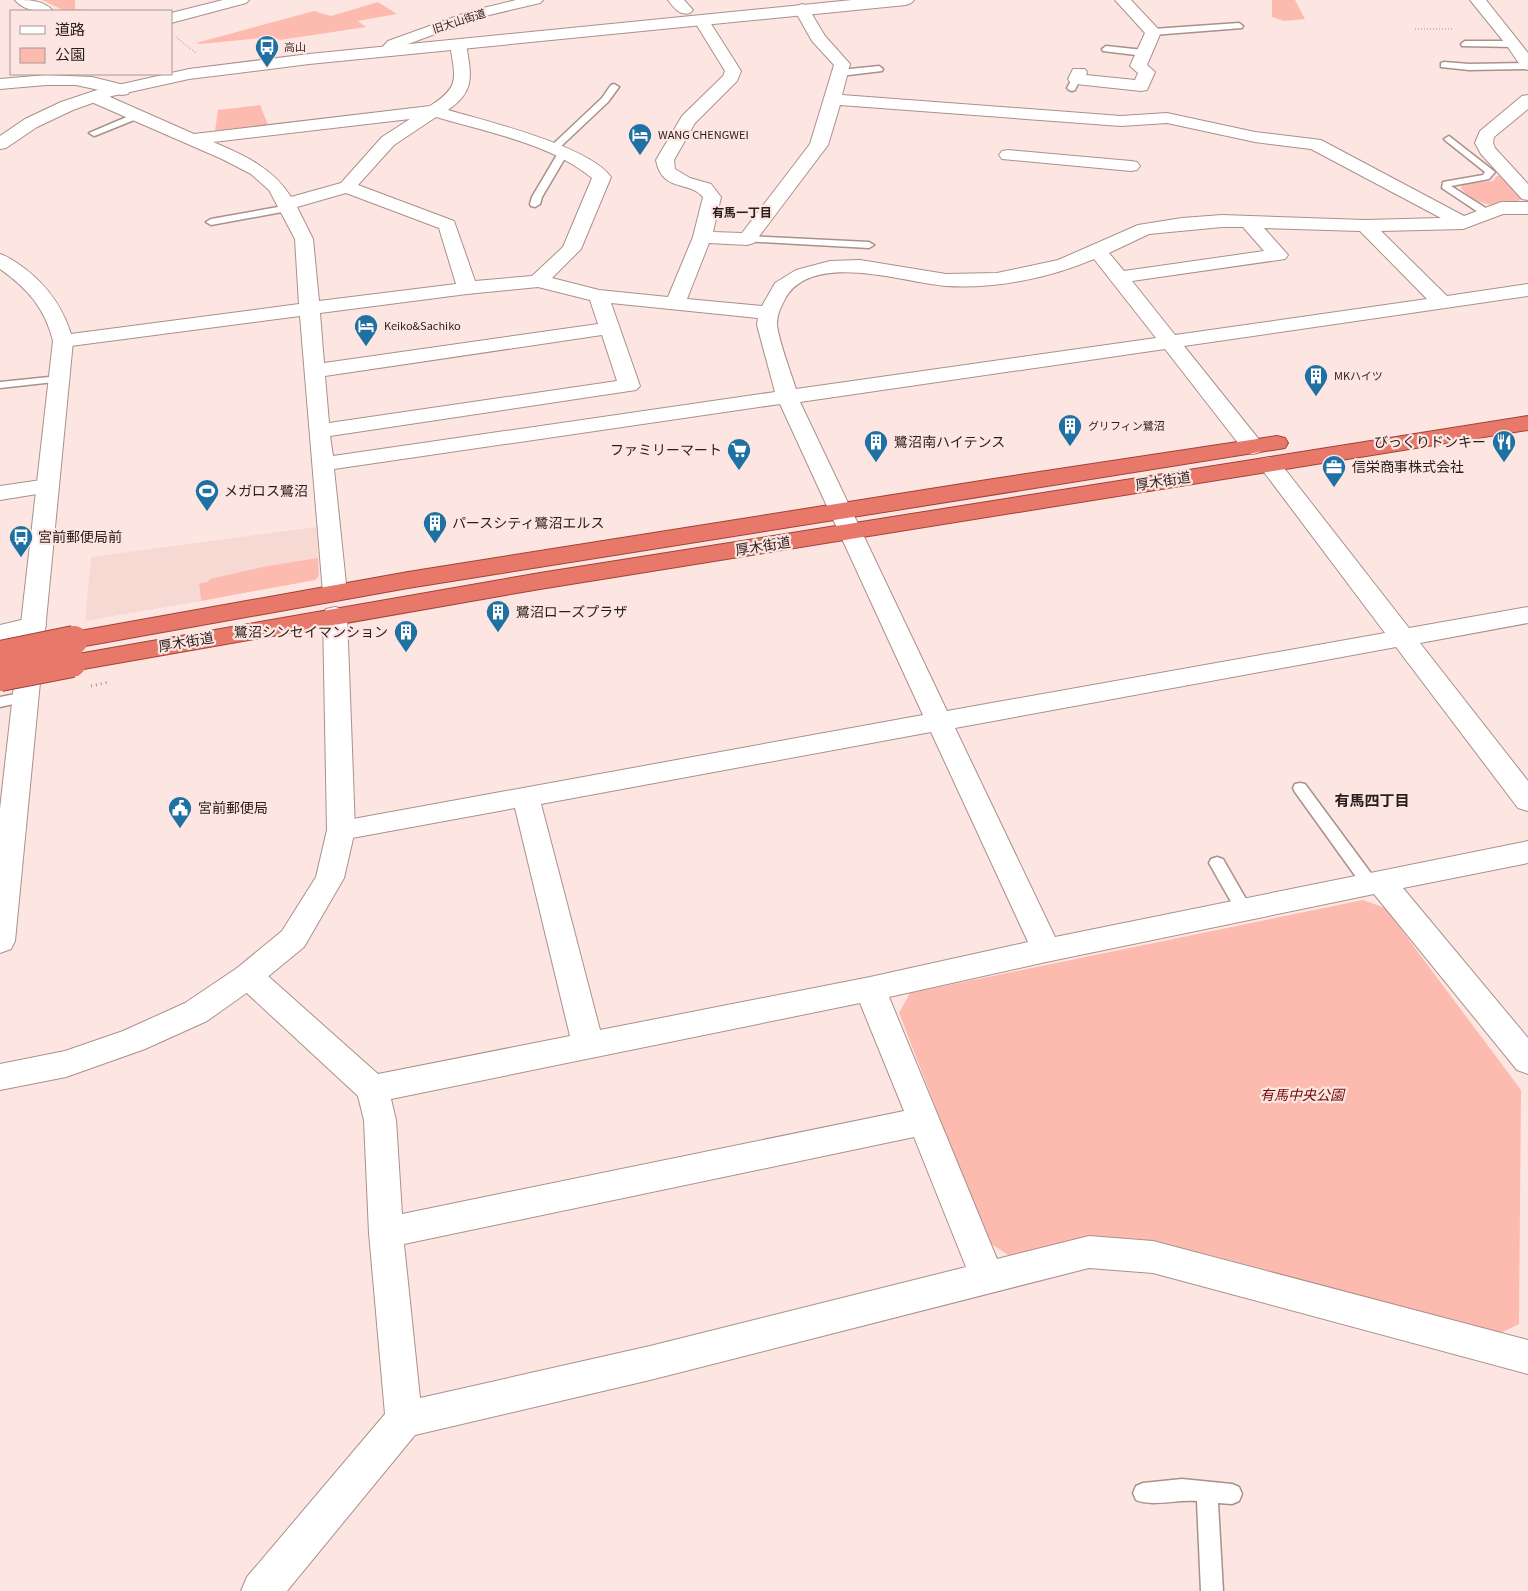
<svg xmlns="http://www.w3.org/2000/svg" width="1528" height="1591" font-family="Georgia,'Noto Sans JP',serif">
<rect width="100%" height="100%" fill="#fde6e2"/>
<path fill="#f7d9d3" d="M 316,527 L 318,558 L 267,566 L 199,583 L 201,601 L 85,621 L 91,557 Z"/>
<path fill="#fdbaae" d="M 42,0 L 75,0 L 75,9 L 103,11 L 65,11 Z
M 1272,0 L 1295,0 L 1305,19 L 1284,21 L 1272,17 Z
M 378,2 L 397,14 L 358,21 L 366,27 L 280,40 L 272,37 L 201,44 L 196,43 L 314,11 L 331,16 Z
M 260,105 L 269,127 L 215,131 L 218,110 Z
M 1503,175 L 1523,198 C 1505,212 1473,205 1461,188 L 1462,184 L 1493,181 L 1497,176 Z
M 318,558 L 319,576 L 315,580 L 201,601 L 199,583 L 207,582 L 210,579 L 267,566 Z
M 1363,900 L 1385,908 L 1521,1090 L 1519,1324 L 1494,1336 L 1221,1258 L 1165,1245 L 1013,1258 L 988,1242 L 899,1013 L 910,993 Z"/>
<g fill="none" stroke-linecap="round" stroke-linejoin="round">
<g stroke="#aa908b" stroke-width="3">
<path id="service" d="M 1239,23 L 1243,26 L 1242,28 L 1153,35 L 1149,32 L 1153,29 Z
M 1465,41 L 1514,41 L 1518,44 L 1514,47 L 1462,46 L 1461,44 Z
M 1106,46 L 1144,50 L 1148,53 L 1144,56 L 1103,51 L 1102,49 Z
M 1444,62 L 1469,64 L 1528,63 L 1528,69 L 1469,70 L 1441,67 L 1441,63 Z
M 879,66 L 883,69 L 882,71 L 840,76 L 836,73 L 840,70 Z
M 1076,76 L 1080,79 L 1075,90 L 1072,91 L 1069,90 L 1067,88 L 1073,77 Z
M 614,84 L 619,87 L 608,102 L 556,151 L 550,151 L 550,147 L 602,98 L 611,85 Z
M 136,113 L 139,114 L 139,118 L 97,135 L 94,136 L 89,133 Z
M 1449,136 L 1495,172 L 1489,179 L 1451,186 L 1492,212 L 1492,216 L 1484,216 L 1442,188 L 1443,182 L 1483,175 L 1485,172 L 1446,141 L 1444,139 Z
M 563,150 L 568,153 L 542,197 L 540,204 L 535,207 L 531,206 L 530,204 L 532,197 L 558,153 Z
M 289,205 L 293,206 L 293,210 L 211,225 L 206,222 L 211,219 Z
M 747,236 L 869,242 L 874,245 L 869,248 L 743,241 L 742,239 L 743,237 Z
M 59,376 L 63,377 L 65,379 L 63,381 L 0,388 L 0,382 Z
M 26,692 L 31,694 L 33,697 L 31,700 L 0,707 L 0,697 Z
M 1300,783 L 1305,784 L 1376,880 L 1378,884 L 1376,888 L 1370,890 L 1364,888 L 1295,792 L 1293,788 L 1295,784 Z
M 1217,857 L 1223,859 L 1250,906 L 1252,910 L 1250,914 L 1244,916 L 1238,914 L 1209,863 L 1211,859 Z
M 1182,1479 L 1232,1484 L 1239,1487 L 1242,1494 L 1239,1501 L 1232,1504 L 1218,1503 L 1223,1591 L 1201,1591 L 1197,1501 C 1178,1499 1152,1507 1136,1500 L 1133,1493 L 1136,1486 L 1143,1483 Z"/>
</g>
<g stroke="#aa908b" stroke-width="2">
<path id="minor" d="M 15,0 C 29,0 44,0 53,11 C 39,12 24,11 15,0 Z
M 223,0 L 249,0 L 246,3 L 171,23 L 171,13 Z
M 516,0 L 543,0 L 540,3 L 481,17 L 400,47 C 393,54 390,58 380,55 L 378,52 L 388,41 L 471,11 Z
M 668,0 L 684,0 L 693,10 L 690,13 C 680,16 674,8 668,0 Z
M 1115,0 L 1131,0 L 1161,32 L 1147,65 L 1155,72 L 1147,90 L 1141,91 L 1076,84 L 1070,82 L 1068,79 L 1073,69 L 1085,69 L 1087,72 L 1086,75 L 1135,80 L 1138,73 L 1130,66 L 1145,33 Z
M 1470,0 L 1486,0 L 1528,53 L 1528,70 L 1522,68 L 1508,47 Z
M 802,4 L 807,6 L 825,36 L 850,64 L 842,95 L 1121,116 L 1167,113 L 1255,132 L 1321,140 L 1464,216 L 1501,202 L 1528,202 L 1528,214 L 1503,214 L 1463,229 L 1381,231 L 1447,296 L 1528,284 L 1528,296 L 1184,346 L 1261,442 L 1264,447 L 1261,452 L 1253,454 L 1245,452 L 1165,349 L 800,402 L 947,711 L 1385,633 L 1258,464 L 1261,459 L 1269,457 L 1277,459 L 1409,628 L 1528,607 L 1528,623 L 1420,643 L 1528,781 L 1528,811 L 1518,808 L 1396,647 L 955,728 L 1055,937 L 1528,841 L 1528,863 L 1403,888 L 1528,1038 L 1528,1074 L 1517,1070 L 1374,894 L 1046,962 L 889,997 L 997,1259 L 1089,1236 L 1153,1241 L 1528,1340 L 1528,1374 L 1153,1273 L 1089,1268 L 650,1380 L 415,1435 L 287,1591 L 241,1591 L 247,1577 L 385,1414 L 369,1233 L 364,1120 L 358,1096 L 237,984 L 233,976 L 237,968 L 248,964 L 259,968 L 378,1074 L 570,1036 L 515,808 L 341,840 L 331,837 L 327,830 L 331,823 L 923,715 L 780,404 L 334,469 L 347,593 L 344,598 L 335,601 L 326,598 L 323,593 L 300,316 L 63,347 L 56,345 L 53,341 L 56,337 L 63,335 L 299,304 L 295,239 L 269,190 L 251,174 L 222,159 L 89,101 L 87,97 L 89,93 L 101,93 L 194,134 L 430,106 C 461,86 455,78 450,44 L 452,41 L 464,41 L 466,44 C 471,74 476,91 448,110 C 486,121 589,146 611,177 L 581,249 L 552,278 L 599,290 L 668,297 L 693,237 L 703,197 C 689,180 662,193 656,160 L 682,116 L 723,76 L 725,71 L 693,19 L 696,16 L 706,16 L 741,71 L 737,81 L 695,123 L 674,160 L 675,169 L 690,178 L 711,184 L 721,197 L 713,232 L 742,233 L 810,144 L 834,65 L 812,41 L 794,9 L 797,6 ZM 840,105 L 1121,126 L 1167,123 L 1255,142 L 1311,149 L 1441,218 L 1365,220 L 1222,215 L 1182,218 L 1138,225 L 1058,260 L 997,273 L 946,274 L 860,260 L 830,261 L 796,270 L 775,283 L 762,306 L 687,299 L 709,243 L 747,245 L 754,243 L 828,145 ZM 436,117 C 487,132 551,144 592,178 L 563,247 L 532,276 L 475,281 L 454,221 L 358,185 L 394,145 ZM 410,119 L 382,137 L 341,183 L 291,197 C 273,168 244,155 213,142 ZM 346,193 L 439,228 L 456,284 L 319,301 L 313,239 L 297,207 ZM 1222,227 L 1243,227 L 1264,251 L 1124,271 L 1109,253 L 1149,234 ZM 1264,228 L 1360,231 L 1427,299 L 1175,335 L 1132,281 L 1285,259 L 1288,255 ZM 1094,259 L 1156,338 L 796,389 C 791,373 778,339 777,324 C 777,314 781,307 785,299 C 812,250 904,283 946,286 C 996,289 1049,278 1094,259 ZM 538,287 L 590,300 L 598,324 L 324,363 L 320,313 L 467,294 ZM 611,303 L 758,318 L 757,325 L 775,392 L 333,456 L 330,436 L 636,390 L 640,386 ZM 602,335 L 617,381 L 329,423 L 325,376 ZM 931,732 L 1028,942 L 870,977 L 600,1030 L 541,804 ZM 860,1003 L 904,1111 L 402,1214 L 396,1120 L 391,1099 ZM 914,1137 L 966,1267 L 650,1346 L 420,1398 L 404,1244 Z
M 46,75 L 92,77 L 128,86 L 130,90 L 128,94 L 122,95 L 76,85 L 46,85 L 0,89 L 0,79 Z
M 1528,95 L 1528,109 L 1494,137 L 1493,143 L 1495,148 L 1528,184 L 1528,200 L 1522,199 L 1481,154 L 1475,143 L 1480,131 L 1522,96 Z
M 1008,150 L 1131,161 L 1137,162 L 1140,166 L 1137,170 L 1131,171 L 1002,159 L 999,155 L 1002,151 Z
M 48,479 L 56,481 L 59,486 L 56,491 L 0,500 L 0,486 Z
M 34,617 L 43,619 L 46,625 L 43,631 L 0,641 L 0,625 Z"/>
</g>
<g stroke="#aa908b" stroke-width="2">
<path id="tertiary" d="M 852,0 L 914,0 L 911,3 L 906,5 L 309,64 L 189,79 L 112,96 L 73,110 L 37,127 L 6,148 L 0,149 L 0,136 L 25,119 L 61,102 L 100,89 L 189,69 L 309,54 Z
M 0,254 C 9,257 16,262 24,268 C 49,287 65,310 73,341 L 15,941 L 11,949 L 0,953 L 0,809 L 53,341 C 45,308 27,288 0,269 Z
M 335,607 L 344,609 L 347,615 L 355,830 L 344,878 L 304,947 L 259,984 L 207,1021 L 145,1049 L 66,1077 L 0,1090 L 0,1064 L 65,1051 L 123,1031 L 185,1003 L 237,968 L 282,931 L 316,877 L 327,830 L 323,615 L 326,609 Z"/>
</g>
<g stroke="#a04337" stroke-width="2">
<path id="trunk" d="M 1528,416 L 1528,430 L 540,589 L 72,671 L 63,669 L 59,663 L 63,657 L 72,655 L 540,573 Z
M 1277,436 L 1285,438 L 1288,443 L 1285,448 L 408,588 L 74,648 L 65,646 L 61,640 L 65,634 L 74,632 L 408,572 L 987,480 Z"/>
</g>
<path stroke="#a4928f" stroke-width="2" stroke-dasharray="0.5 2.5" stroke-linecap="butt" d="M 1415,29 L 1454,29
M 176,37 L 197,54"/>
<path stroke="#a4928f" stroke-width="3" stroke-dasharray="1 4" stroke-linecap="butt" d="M 91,686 L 109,682"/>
<use href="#service" fill="#fff" fill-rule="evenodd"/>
<use href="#minor" fill="#fff" fill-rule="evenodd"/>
<use href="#tertiary" fill="#fff" fill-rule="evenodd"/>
<use href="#trunk" fill="#e7786a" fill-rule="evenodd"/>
<g stroke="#a04337" stroke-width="30" stroke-linecap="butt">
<path id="trunk-bridge" d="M 0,655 L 74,640
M 0,677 L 72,663"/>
</g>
<use href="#trunk-bridge" stroke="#e7786a" stroke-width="28"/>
</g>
<defs>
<g id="bus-pin" transform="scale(1.25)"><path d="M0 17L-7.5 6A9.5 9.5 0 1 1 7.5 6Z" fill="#1e71a2" stroke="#fde6e2"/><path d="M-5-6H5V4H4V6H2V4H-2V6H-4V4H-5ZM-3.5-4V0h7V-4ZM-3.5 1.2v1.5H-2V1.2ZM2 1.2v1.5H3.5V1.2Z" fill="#fff"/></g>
<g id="hotel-pin" transform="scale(1.25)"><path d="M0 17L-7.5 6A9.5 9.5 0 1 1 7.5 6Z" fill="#1e71a2" stroke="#fde6e2"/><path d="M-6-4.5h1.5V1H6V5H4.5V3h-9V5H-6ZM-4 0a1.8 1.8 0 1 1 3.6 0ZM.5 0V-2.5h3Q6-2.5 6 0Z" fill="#fff"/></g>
<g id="building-pin" transform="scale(1.25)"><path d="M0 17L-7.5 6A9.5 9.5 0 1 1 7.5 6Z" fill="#1e71a2" stroke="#fde6e2"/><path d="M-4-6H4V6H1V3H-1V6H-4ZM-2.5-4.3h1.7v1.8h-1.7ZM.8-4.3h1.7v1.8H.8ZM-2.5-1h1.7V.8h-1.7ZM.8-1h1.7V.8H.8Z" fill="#fff"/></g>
<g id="restaurant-pin" transform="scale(1.25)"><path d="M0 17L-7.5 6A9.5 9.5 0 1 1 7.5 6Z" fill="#1e71a2" stroke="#fde6e2"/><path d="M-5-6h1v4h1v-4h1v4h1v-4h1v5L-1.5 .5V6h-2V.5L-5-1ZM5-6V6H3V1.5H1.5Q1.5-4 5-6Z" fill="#fff"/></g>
<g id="supermarket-pin" transform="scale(1.25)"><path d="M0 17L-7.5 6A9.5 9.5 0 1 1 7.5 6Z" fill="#1e71a2" stroke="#fde6e2"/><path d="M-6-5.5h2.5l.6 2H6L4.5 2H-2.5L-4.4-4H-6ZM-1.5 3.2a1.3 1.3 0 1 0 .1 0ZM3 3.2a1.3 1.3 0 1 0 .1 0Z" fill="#fff"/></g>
<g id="office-pin" transform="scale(1.25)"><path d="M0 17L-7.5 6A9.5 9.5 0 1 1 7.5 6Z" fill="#1e71a2" stroke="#fde6e2"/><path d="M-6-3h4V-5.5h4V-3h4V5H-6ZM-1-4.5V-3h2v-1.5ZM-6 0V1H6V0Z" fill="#fff"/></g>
<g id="stadium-pin" transform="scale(1.25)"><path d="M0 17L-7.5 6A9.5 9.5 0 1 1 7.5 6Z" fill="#1e71a2" stroke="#fde6e2"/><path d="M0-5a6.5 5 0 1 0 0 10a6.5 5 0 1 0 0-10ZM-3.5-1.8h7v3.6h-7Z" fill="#fff"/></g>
<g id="civic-pin" transform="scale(1.25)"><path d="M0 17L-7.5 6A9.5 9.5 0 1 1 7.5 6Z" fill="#1e71a2" stroke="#fde6e2"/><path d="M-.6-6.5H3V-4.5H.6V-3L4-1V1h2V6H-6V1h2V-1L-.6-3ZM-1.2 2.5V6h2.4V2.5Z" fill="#fff"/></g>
</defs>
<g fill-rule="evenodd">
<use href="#bus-pin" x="267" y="47"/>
<use href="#hotel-pin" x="640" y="135"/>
<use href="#hotel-pin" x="366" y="326"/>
<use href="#building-pin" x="1316" y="376"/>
<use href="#building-pin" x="1070" y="426"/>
<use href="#building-pin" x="876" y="442"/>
<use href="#restaurant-pin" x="1504" y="442"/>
<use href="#supermarket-pin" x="739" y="450"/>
<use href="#office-pin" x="1334" y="467"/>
<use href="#stadium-pin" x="207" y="491"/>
<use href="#building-pin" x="435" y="523"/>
<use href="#bus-pin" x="21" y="537"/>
<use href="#building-pin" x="498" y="612"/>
<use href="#building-pin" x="406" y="632"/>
<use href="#civic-pin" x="180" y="808"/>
</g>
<g text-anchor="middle" stroke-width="4.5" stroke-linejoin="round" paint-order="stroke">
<g font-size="11" fill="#281d1c" stroke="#fde6e2">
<text transform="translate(459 21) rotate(-18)" y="4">旧大山街道</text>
</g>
<g font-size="11" fill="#281d1c" stroke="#fde6e2" text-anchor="start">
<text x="284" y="51">高山</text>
<text x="658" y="139">WANG CHENGWEI</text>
<text x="384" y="330">Keiko&amp;Sachiko</text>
<text x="1334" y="380">MKハイツ</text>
<text x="1088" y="430">グリフィン鷺沼</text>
</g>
<g font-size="12" font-weight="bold" fill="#281d1c" stroke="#fde6e2">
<text x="742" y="217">有馬一丁目</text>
</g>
<g font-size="14" fill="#281d1c" stroke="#fde6e2" text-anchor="start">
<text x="894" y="447">鷺沼南ハイテンス</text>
<text x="1486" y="447" text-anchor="end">びっくりドンキー</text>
<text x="722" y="455" text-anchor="end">ファミリーマート</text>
<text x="1352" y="472">信栄商事株式会社</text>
<text x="224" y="496">メガロス鷺沼</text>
<text x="452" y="528">パースシティ鷺沼エルス</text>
<text x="38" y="542">宮前郵便局前</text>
<text x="516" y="617">鷺沼ローズプラザ</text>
<text x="388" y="637" text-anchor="end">鷺沼シンセイマンション</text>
<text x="198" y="813">宮前郵便局</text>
</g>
<g font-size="14" fill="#281d1c" stroke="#fde6e2">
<text transform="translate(1163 481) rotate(-9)" y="5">厚木街道</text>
<text transform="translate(763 546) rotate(-9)" y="5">厚木街道</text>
<text transform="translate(186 642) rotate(-10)" y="5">厚木街道</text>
</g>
<g font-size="14" font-style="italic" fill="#700903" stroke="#fde6e2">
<text x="1302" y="1100">有馬中央公園</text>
</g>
<g font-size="15" font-weight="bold" fill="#281d1c" stroke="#fde6e2">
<text x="1372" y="806">有馬四丁目</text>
</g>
</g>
<rect x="10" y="10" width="162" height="65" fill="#fde6e2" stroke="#a89693"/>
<rect x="20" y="26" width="25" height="8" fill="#ffffff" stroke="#a89693"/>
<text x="55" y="35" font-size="15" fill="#281d1c">道路</text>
<rect x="20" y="48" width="25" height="15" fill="#fdbaae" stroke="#a89693"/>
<text x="55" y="60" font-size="15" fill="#281d1c">公園</text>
</svg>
